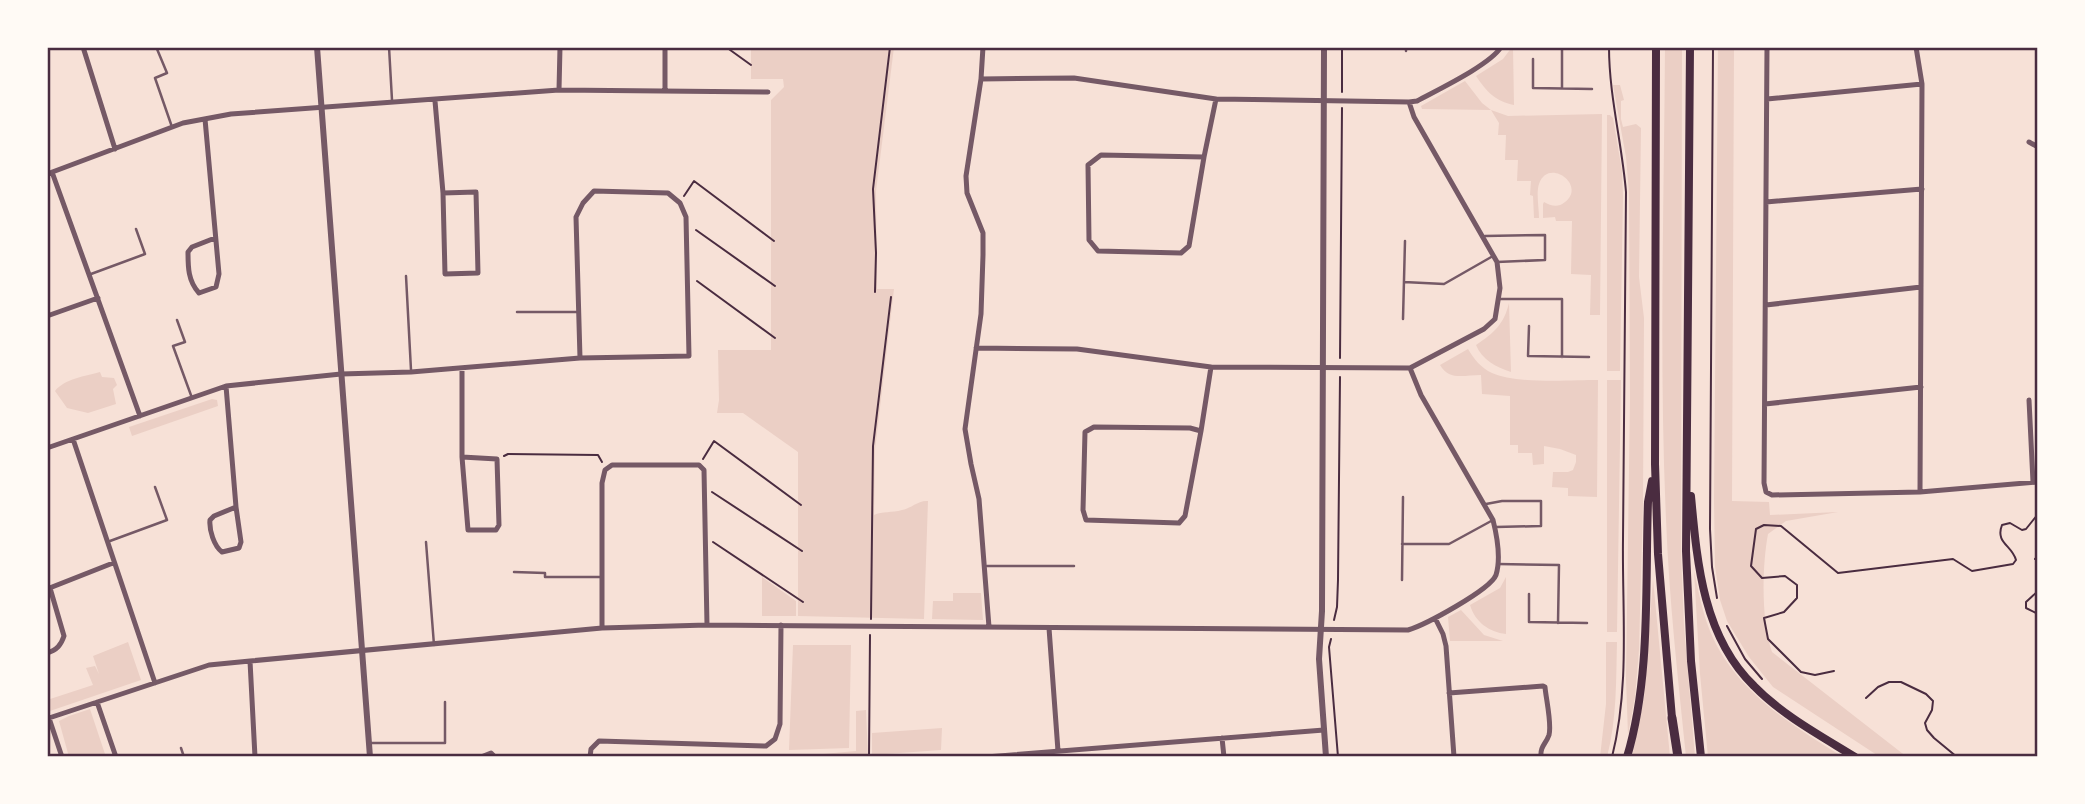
<svg xmlns="http://www.w3.org/2000/svg" width="2085" height="804" font-family="Arial,sans-serif">
<rect width="100%" height="100%" fill="#f7e1d7"/>
<path fill="#ebcfc5" d="M 751,47 L 894,47 L 876,191 L 877,289 L 894,289 L 875,450 L 874,515 C 882,511 892,513 902,510 C 912,508 918,500 928,501 L 924,619 L 798,616 L 798,452 L 743,413 L 717,413 L 719,400 L 718,350 L 771,350 L 771,100 L 784,87 L 783,79 L 751,79 Z
M 1512,47 L 1513,47 L 1514,105 C 1495,101 1487,92 1476,76 L 1503,59 Z
M 1665,47 L 1682,47 L 1681,555 L 1684,626 L 1695,757 L 1686,757 C 1678,678 1669,599 1666,519 C 1659,362 1664,204 1665,47 Z
M 1718,47 L 1734,47 L 1732,501 L 1769,502 L 1770,515 L 1838,512 L 1786,521 L 1768,534 C 1762,566 1761,621 1772,652 L 1907,757 L 1880,757 L 1773,687 L 1749,657 L 1727,621 L 1720,600 L 1715,566 L 1714,501 Z
M 1465,81 L 1482,103 L 1491,110 L 1508,116 L 1602,114 L 1600,315 L 1590,315 L 1591,275 L 1571,274 L 1572,221 L 1556,221 L 1555,217 L 1543,218 L 1543,204 L 1544,202 C 1551,206 1558,208 1565,202 C 1587,185 1548,157 1539,184 C 1536,193 1539,208 1539,218 L 1534,218 L 1533,196 L 1530,195 L 1531,181 L 1517,181 L 1518,160 L 1505,160 L 1506,135 L 1498,135 L 1499,123 L 1491,110 L 1422,109 L 1421,106 Z
M 1613,85 L 1620,85 L 1624,100 L 1621,101 L 1621,119 L 1623,127 L 1636,124 L 1641,128 L 1639,277 L 1644,318 L 1643,502 L 1639,650 L 1635,697 L 1628,735 L 1626,679 L 1630,399 L 1629,193 L 1626,157 Z
M 1607,115 L 1610,115 L 1613,118 L 1622,171 L 1623,196 L 1620,371 L 1607,371 Z
M 1509,303 L 1511,372 C 1496,367 1482,360 1476,345 C 1494,333 1504,324 1509,303 Z
M 1468,349 C 1474,359 1481,368 1492,373 C 1515,384 1571,380 1598,380 L 1597,497 L 1568,496 L 1568,488 L 1552,487 L 1553,472 L 1568,472 L 1573,470 L 1576,462 L 1576,455 L 1560,449 L 1544,446 L 1544,464 L 1533,465 L 1532,453 L 1518,453 L 1518,445 L 1510,445 L 1510,396 L 1482,394 L 1481,375 C 1464,375 1449,381 1440,365 Z
M 100,372 L 102,377 L 114,378 L 117,385 L 113,389 L 116,404 L 88,413 L 67,408 L 55,391 C 64,379 86,376 100,372 Z
M 1607,380 L 1621,380 L 1617,632 L 1607,632 Z
M 212,399 L 217,400 L 218,406 L 132,436 L 129,427 Z
M 1694,571 C 1698,588 1701,606 1707,623 C 1729,687 1788,723 1843,757 L 1708,757 L 1700,674 Z
M 762,577 L 796,601 L 796,616 L 762,616 Z
M 1506,577 L 1506,634 C 1489,632 1475,622 1470,605 L 1500,588 Z
M 1653,579 L 1670,757 L 1632,757 L 1644,698 Z
M 953,593 L 981,593 L 983,620 L 932,619 L 933,601 L 953,601 Z
M 1461,610 L 1484,635 L 1503,641 L 1450,641 L 1448,617 Z
M 128,642 L 141,680 L 47,712 L 47,700 L 93,685 L 86,668 L 95,666 L 99,674 L 93,656 Z
M 1606,642 L 1617,642 C 1616,680 1617,719 1607,757 L 1600,757 L 1606,704 Z
M 793,645 L 851,645 L 849,748 L 789,750 Z
M 90,709 L 106,757 L 69,757 L 59,721 L 69,716 Z
M 866,710 L 868,757 L 790,757 L 856,751 L 856,711 Z
M 942,728 L 941,750 L 872,755 L 872,733 Z"/>
<g fill="none" stroke-linecap="round" stroke-linejoin="round">
<path stroke="#4a2c40" stroke-width="2" d="M 726,47 L 751,65
M 1609,47 C 1609,96 1622,143 1626,192 C 1626,307 1624,423 1623,539 C 1622,611 1630,686 1612,757
M 1713,47 L 1710,529 L 1712,567 L 1717,598
M 1342,92 L 1342,47
M 684,196 L 694,181 L 774,241
M 696,230 L 775,286
M 697,281 L 775,338
M 875,292 L 876,253 L 873,189 L 890,47
M 1340,358 L 1342,108
M 504,456 L 508,454 L 598,455 L 602,462
M 703,459 L 714,441 L 801,505
M 712,492 L 802,551
M 713,542 L 803,602
M 2038,556 L 2035,559 L 2038,560
M 2038,569 L 2036,570 L 2038,571
M 2038,591 L 2026,602 L 2026,608 L 2038,614
M 871,619 L 873,446 L 891,297
M 1334,620 L 1337,607 L 1338,580 L 1340,377
M 1727,626 L 1745,659 L 1762,679
M 1331,639 L 1329,647 L 1338,757
M 1834,671 L 1815,675 L 1801,672 L 1768,639 L 1764,618 L 1784,612 L 1797,598 L 1797,585 L 1785,576 L 1762,578 L 1751,566 L 1756,529 L 1764,525 L 1781,526 L 1838,573 L 1953,559 L 1972,571 L 2013,564 L 2016,560 C 2012,545 1995,543 2002,525 L 2010,523 L 2022,530 L 2026,529 L 2038,514
M 1866,698 L 1878,687 L 1889,682 L 1901,682 L 1926,694 L 1933,701 L 1932,710 L 1925,723 L 1927,730 L 1934,738 L 1957,757
M 869,757 L 870,635"/>
<path stroke="#755966" stroke-width="2.5" d="M 389,47 L 392,100
M 157,49 L 167,73 L 155,78 L 172,127
M 1406,51 L 1406,47
M 1533,59 L 1533,88 L 1592,89
M 1562,88 L 1562,47
M 1485,236 L 1545,235 L 1545,260 L 1497,262
M 91,274 L 145,254 L 136,229
M 406,276 L 411,370
M 1404,282 L 1444,284 L 1493,256
M 1500,299 L 1562,299 L 1562,357
M 517,312 L 579,312
M 1403,319 L 1405,241
M 177,320 L 185,342 L 173,346 L 192,398
M 1529,326 L 1528,356 L 1589,357
M 1486,504 L 1502,501 L 1541,501 L 1541,526 L 1496,527
M 110,541 L 167,520 L 155,487
M 426,542 L 434,645
M 1402,544 L 1449,544 L 1493,520
M 1498,564 L 1559,565 L 1558,623
M 987,566 L 1074,566
M 514,572 L 545,573 L 545,577 L 602,577
M 1402,580 L 1403,497
M 1529,594 L 1529,622 L 1587,623
M 369,743 L 445,743 L 445,702
M 181,748 L 184,757"/>
<path stroke="#755966" stroke-width="5" d="M 83,47 L 115,149
M 665,47 L 665,91
M 983,47 L 981,79 L 966,176 L 967,193 L 983,233 L 983,255 L 981,314 L 965,429 L 971,464 L 979,499 L 989,627
M 1767,47 L 1764,483 L 1766,492 L 1772,495 L 1920,492 L 2038,482
M 1916,47 L 1922,84 L 1920,492
M 981,79 L 1074,78 L 1216,99 L 1409,102 L 1417,101 C 1437,90 1490,65 1501,47
M 559,90 L 560,47
M 1767,99 L 1922,84
M 435,101 L 443,193 L 445,274 L 478,273 L 476,192 L 443,193
M 205,119 L 219,274 L 216,287 L 199,293 C 188,281 188,267 188,252 L 192,247 L 215,238
M 2029,142 L 2038,147
M 1204,157 L 1189,246 L 1181,253 L 1098,251 L 1089,240 L 1088,165 L 1101,155 L 1204,157 L 1216,99
M 52,172 L 140,416
M 47,174 L 183,123 L 231,114 L 559,90 L 768,92
M 1766,202 L 1922,189
M 1766,305 L 1921,287
M 47,316 L 98,298
M 976,348 L 1077,349 L 1211,367 L 1410,368 L 1484,329 L 1495,319 L 1500,288 L 1497,262 L 1414,117 L 1409,102
M 462,368 L 462,457 L 497,459 L 499,525 L 496,530 L 468,530 L 462,457
M 226,386 L 236,507 L 214,516 L 210,520 C 209,530 214,546 222,552 L 239,548 L 241,542 L 236,507
M 2029,400 L 2033,482
M 1765,404 L 1921,387
M 1201,431 L 1185,516 L 1179,523 L 1086,520 L 1083,510 L 1085,432 L 1094,427 L 1190,428 L 1201,431 L 1211,367
M 73,439 L 155,683
M 47,448 L 226,386 L 341,374 L 411,372 L 580,358 L 689,356 L 686,217 L 680,203 L 668,193 L 594,191 L 583,203 L 576,217 L 580,358
M 47,589 L 113,563
M 1435,618 L 1443,634 L 1446,646 L 1454,757
M 602,628 L 602,483 L 605,470 L 612,465 L 699,465 L 704,470 L 707,625
M 1049,628 L 1058,751
M 47,653 C 57,650 61,645 64,636 L 50,588
M 250,661 L 255,757
M 1449,693 L 1543,686 L 1545,687 C 1546,699 1552,724 1549,735 C 1546,744 1540,746 1541,757
M 97,702 L 116,757
M 1222,738 L 1224,757
M 62,757 L 49,718 L 209,665 L 250,661 L 602,628 L 707,625 L 1408,630 C 1425,625 1490,590 1496,575 C 1501,559 1497,536 1493,520 L 1421,395 L 1410,368
M 481,757 L 491,753 L 495,757
M 590,757 L 591,749 L 599,741 L 766,746 L 775,739 L 780,724 L 781,625
M 986,757 L 1324,730"/>
<path stroke="#755966" stroke-width="6" d="M 317,47 L 370,757
M 1324,47 L 1322,611 L 1319,659 L 1326,757"/>
<path stroke="#4a2c40" stroke-width="8" d="M 1656,47 L 1655,464 L 1658,554 L 1672,718
M 1690,47 L 1686,551 L 1691,661 L 1701,757
M 1691,496 C 1697,562 1703,637 1754,686 C 1782,715 1821,736 1855,757
M 1627,757 C 1651,677 1645,585 1648,502 L 1652,481"/>
<path stroke="#4a2c40" stroke-width="9" d="M 1672,718 L 1678,757"/>
</g>
<rect width="2085" height="804" fill="none" stroke="#fffaf5" stroke-width="98"/>
<rect x="49" y="49" width="1987" height="706" fill="none" stroke="#4a2c40" stroke-width="2.5"/>
</svg>
